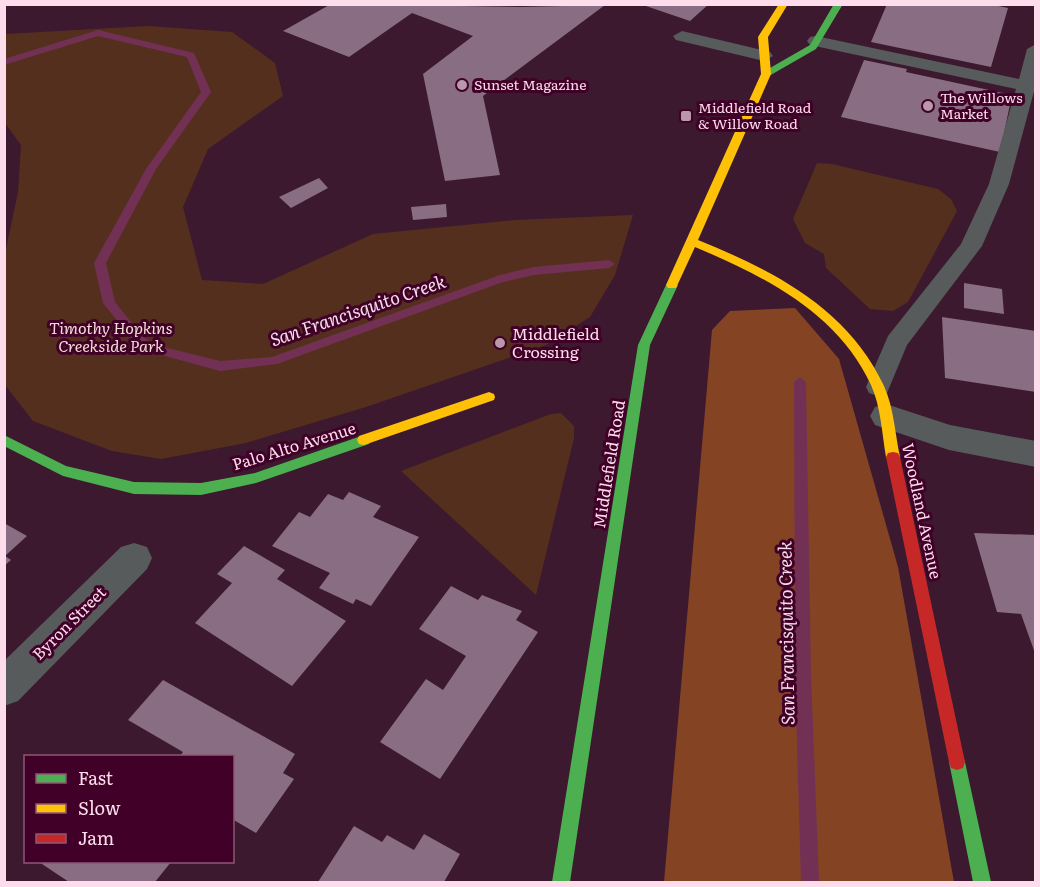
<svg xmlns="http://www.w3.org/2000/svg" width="1040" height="887" font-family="Literata,serif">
<rect width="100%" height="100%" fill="#3c192e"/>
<path fill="#552f1e" d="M 148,26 L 232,32 L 275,63 L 283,96 L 208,149 L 183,207 L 202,280 L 263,284 L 373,234 L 515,220 L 633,215 L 615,275 L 590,317 L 546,345 L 366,407 L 246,443 L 161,459 L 112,451 L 33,421 L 5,385 L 5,254 L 18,192 L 21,145 L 5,123 L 5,34 Z
M 817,163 L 832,164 L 938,189 L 951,199 L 957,211 L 908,302 L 893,311 L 870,309 L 826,268 L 824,254 L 805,243 L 793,219 Z
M 561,413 L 574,426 L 574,438 L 536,595 L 401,471 L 551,414 Z"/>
<path fill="#844424" d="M 795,308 L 839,359 L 898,567 L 954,882 L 664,882 L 712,330 L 730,311 Z"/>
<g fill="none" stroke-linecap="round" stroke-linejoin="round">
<path fill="#723154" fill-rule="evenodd" d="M 98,30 L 194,53 L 211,92 L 156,169 L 106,263 L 115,302 L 143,337 L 155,345 L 220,361 L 272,357 L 500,275 L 534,267 L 609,260 L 615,264 L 609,268 L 534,275 L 503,282 L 277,364 L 220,371 L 147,351 L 135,343 L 103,303 L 94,263 L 146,169 L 201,92 L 187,57 L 98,36 L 4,65 L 4,59 Z
M 800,377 L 806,382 L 811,675 L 819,882 L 801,882 L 795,675 L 794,382 Z"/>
</g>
<path fill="#896d82" d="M 331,4 L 520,7 L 605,5 L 483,96 L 500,175 L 445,181 L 423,74 L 473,36 L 412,13 L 349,57 L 283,31 Z
M 640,4 L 709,4 L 690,21 Z
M 887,4 L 989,4 L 1008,8 L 991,67 L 871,42 Z
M 864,60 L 907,69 L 906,72 L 1012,95 L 1000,152 L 841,117 Z
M 319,178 L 328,188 L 291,208 L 279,197 Z
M 446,204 L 447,217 L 413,220 L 411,207 Z
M 964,283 L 1002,289 L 1004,314 L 964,308 Z
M 942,317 L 1036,331 L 1036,392 L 945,378 Z
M 349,492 L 381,506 L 373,517 L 419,537 L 371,606 L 356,599 L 353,604 L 319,588 L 330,573 L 272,546 L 299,512 L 310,517 L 328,494 L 343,500 Z
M 4,523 L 27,536 L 5,556 L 11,560 L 4,566 Z
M 974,533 L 1036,535 L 1036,656 L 1021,614 L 997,612 Z
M 244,546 L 285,570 L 277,579 L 346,621 L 292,686 L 195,623 L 232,583 L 217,574 Z
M 451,586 L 478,600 L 482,595 L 522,611 L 516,620 L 538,632 L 440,779 L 380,742 L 426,679 L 443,690 L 466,656 L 419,629 Z
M 163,680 L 295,754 L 283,773 L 294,779 L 256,833 L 232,819 L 232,756 L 180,756 L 183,752 L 128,720 Z
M 354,826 L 382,842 L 387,835 L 414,850 L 424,834 L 460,854 L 444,882 L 318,882 Z
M 39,862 L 171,862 L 155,882 L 69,882 Z"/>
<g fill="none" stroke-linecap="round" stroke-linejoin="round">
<path fill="#575b5b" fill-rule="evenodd" d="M 682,31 L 770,52 L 773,56 L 764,61 L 676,40 L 673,36 Z
M 816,36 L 1019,79 L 1027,49 L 1036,44 L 1036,84 L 1009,184 L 982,246 L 907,345 L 887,393 L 878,396 L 869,393 L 866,387 L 888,336 L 961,244 L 989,184 L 1016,89 L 810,45 L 807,41 L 810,37 Z"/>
<path fill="#575b5b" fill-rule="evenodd" d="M 886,404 L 950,425 L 1036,441 L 1036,467 L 949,450 L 875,425 L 870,416 L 875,407 Z
M 134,543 L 147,547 L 152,558 L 147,569 L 18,701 L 4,706 L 4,661 L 121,547 Z"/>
<path fill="#4caf50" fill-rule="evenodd" d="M 834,4 L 843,4 L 816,49 L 769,76 L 763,76 L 763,72 L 810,45 Z
M 672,281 L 678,285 L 650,345 L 570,882 L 552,882 L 638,345 L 666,285 Z
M 4,435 L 66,466 L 134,482 L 201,483 L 255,473 L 364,435 L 369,436 L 371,440 L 369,444 L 256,483 L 201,495 L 134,494 L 63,476 L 4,446 Z
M 957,754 L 963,756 L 965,762 L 991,882 L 973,882 L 949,762 L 951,756 Z"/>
<path fill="#ffc107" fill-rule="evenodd" d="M 779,4 L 788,4 L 768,37 L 771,74 L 698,240 C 772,270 848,308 884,386 C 894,408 895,434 900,457 L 898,461 L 888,461 L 886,457 C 882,434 881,407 871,385 C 838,313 764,276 695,247 L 676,288 L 668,288 L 666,285 L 761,74 L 758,37 Z
M 489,392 L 494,394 L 495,397 L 494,400 L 364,445 L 359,444 L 357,440 L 359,436 Z"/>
<path fill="#c62828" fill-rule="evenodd" d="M 893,452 L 898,453 L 900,457 L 965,762 L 963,768 L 957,770 L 951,768 L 949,762 L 886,457 L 888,453 Z"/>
</g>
<g fill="#b998a9" stroke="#400028" stroke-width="2">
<circle cx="462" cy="85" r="6"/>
<circle cx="928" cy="106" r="6"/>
<rect x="680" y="110" width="12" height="12" rx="3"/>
<circle cx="500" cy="343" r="6"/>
</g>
<g text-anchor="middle" stroke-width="6" stroke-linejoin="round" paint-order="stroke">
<g font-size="14" fill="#fddceb" stroke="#400028" text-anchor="start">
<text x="474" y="90">Sunset Magazine</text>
<text x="940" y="103">The Willows<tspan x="940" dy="16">Market</tspan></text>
<text x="698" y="113">Middlefield Road<tspan x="698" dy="16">&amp; Willow Road</tspan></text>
</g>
<g font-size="16" font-style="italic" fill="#f2ddd3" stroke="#400028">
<text x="111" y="334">Timothy Hopkins<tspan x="111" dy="18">Creekside Park</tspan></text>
</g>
<g font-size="16" fill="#fddceb" stroke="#400028" text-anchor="start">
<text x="512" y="340">Middlefield<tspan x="512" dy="18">Crossing</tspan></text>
</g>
<g font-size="16" fill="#fddceb" stroke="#400028">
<text transform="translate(294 446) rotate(-17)" y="6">Palo Alto Avenue</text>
<text transform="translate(609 464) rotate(-81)" y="6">Middlefield Road</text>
<text transform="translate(922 511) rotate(78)" y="6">Woodland Avenue</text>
<text transform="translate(69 623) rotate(-45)" y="6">Byron Street</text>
</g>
<g font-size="18" font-style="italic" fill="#f3dde7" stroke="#400028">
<text transform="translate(358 311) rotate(-19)" y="6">San Francisquito Creek</text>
<text transform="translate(787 633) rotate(-91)" y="6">San Francisquito Creek</text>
</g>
</g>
<rect width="1040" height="887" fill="none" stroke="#fddceb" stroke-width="12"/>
<rect x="24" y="755" width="210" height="108" fill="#400028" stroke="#8c5876" stroke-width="1.5"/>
<rect x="36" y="774" width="30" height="9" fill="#4caf50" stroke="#8c5876" stroke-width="1.5"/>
<text x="78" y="785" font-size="18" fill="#fddceb">Fast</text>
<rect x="36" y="804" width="30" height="9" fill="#ffc107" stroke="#8c5876" stroke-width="1.5"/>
<text x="78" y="815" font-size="18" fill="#fddceb">Slow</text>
<rect x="36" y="834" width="30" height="9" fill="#c62828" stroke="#8c5876" stroke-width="1.5"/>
<text x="78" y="845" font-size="18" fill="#fddceb">Jam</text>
</svg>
